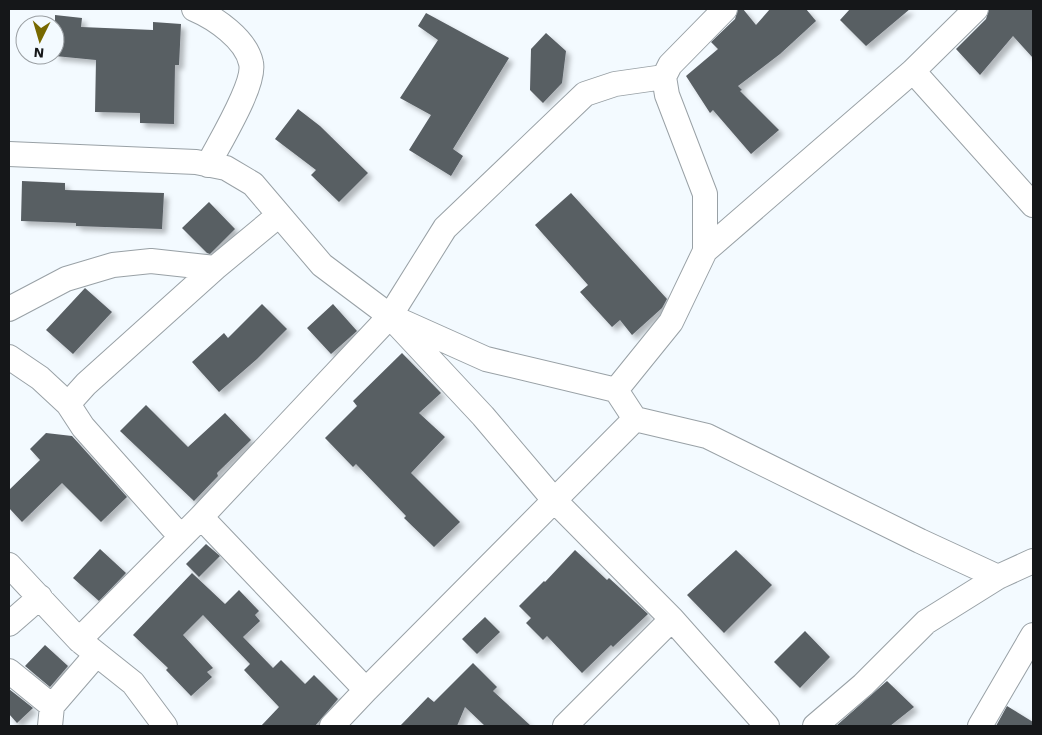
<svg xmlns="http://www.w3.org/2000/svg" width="1042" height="735" font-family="'Work Sans',sans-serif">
<defs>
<filter id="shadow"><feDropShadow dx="4.5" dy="4.5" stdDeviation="2.5" flood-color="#0004"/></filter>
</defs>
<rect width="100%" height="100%" fill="#f3faff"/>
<path fill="#585e63" filter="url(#shadow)" d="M 738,9 L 743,9 L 756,25 L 770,9 L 806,9 L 816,21 L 780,54 L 738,86 L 742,90 L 740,91 L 779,130 L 751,154 L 713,110 L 710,113 L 686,76 L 718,49 L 711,42 L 735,19 Z
M 850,9 L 910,9 L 866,46 L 840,20 Z
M 989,9 L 1033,9 L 1033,58 L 1013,36 L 980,75 L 956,49 L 986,19 Z
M 426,13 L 509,58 L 453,149 L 463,156 L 451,176 L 409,150 L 431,115 L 400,98 L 438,40 L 418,26 Z
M 55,15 L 82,18 L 81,27 L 153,30 L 153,22 L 181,24 L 179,65 L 175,65 L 174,124 L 140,123 L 140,113 L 95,112 L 96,60 L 55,56 Z
M 546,33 L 566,51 L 562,83 L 543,103 L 530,90 L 531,49 Z
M 298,109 L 320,126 L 368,173 L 339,202 L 311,175 L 316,170 L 275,139 Z
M 22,181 L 65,183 L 65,190 L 164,193 L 162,229 L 76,226 L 76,223 L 21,221 Z
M 571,193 L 667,299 L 662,308 L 632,335 L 620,320 L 612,327 L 580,292 L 588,285 L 535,225 Z
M 209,202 L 235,229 L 210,254 L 207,253 L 182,228 Z
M 85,288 L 112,312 L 73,354 L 46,330 Z
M 262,304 L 287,329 L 257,359 L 219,392 L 192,362 L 224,333 L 228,338 Z
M 333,304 L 357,331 L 331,354 L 307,328 Z
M 402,353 L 441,393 L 419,413 L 445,437 L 411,473 L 460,522 L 434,547 L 404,518 L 406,516 L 356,464 L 353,467 L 325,438 L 357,406 L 353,401 Z
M 146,405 L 188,447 L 225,413 L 251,440 L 217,473 L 218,476 L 194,501 L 120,431 Z
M 46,433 L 72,436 L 127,497 L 101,522 L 62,483 L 22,522 L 9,508 L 9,490 L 40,460 L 30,449 Z
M 206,544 L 220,556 L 199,577 L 186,564 Z
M 100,549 L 126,573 L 99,601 L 73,578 Z
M 575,550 L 607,580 L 609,578 L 648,614 L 613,647 L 611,645 L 582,673 L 547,636 L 543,640 L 526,623 L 531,618 L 519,606 L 544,581 L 545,582 Z
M 736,550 L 772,585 L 724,633 L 687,595 Z
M 192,573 L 225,604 L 239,590 L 259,611 L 255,615 L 260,621 L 243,637 L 273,668 L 281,660 L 305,684 L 314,675 L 338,699 L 315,726 L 261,726 L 279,707 L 244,670 L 250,664 L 203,615 L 183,635 L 213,668 L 207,672 L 212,677 L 191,696 L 166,670 L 168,668 L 133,635 Z
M 485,617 L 500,632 L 477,654 L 462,639 Z
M 805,631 L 830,657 L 800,688 L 774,662 Z
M 45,645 L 68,666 L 50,687 L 25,666 Z
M 473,663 L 497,687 L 493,691 L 531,726 L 485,726 L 465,707 L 457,726 L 400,726 L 428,697 L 434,702 Z
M 887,681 L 914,707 L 890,726 L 836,726 Z
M 9,689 L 33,708 L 17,723 L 9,714 Z
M 1007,706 L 1033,722 L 1033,726 L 996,726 Z"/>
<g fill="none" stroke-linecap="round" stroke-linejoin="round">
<g stroke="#99a1a6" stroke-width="26">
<path id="minor" d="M 194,9 C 215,18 246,39 251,63 C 256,84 219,143 208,165
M 913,71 L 1033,205
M 9,154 L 196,162 L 226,168 L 253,184 L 322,265 L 390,316 L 486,359 L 616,390 L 635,419 L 707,436 L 920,541 L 998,577
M 705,251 L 913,71 L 976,9
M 9,309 L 66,279 L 113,265 L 151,261 L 215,268
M 398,325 L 483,416 L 555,501 L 672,619
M 9,357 L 40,378 L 68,404
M 616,390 L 671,322 L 705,251 L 705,194 L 667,95 L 664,77 L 670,65 L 725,9
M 201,517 L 366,690
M 181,537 L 83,427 L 68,404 L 86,384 L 215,268 L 279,215
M 9,565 L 79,640 L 133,683 L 165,726
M 9,624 L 40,597
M 79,640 L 201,517 L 390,316 L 445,228 L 585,94 L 615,84 L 664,77
M 9,671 L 52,706
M 50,726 L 52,706 L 96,655
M 332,726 L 366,690 L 635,419
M 565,726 L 672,619 L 767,726
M 815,726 L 863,685 L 926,622 L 998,577 L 1033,561
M 980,726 L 1033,635"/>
</g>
<use href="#minor" stroke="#fff" stroke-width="24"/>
</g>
<rect width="1042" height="735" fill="none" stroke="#151719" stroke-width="20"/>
<g transform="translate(40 40) rotate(185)"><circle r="24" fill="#f3faff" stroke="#9a9fa3"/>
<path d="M0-4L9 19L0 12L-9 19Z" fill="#776900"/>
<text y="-8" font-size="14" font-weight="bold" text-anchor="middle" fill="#151719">N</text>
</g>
</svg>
